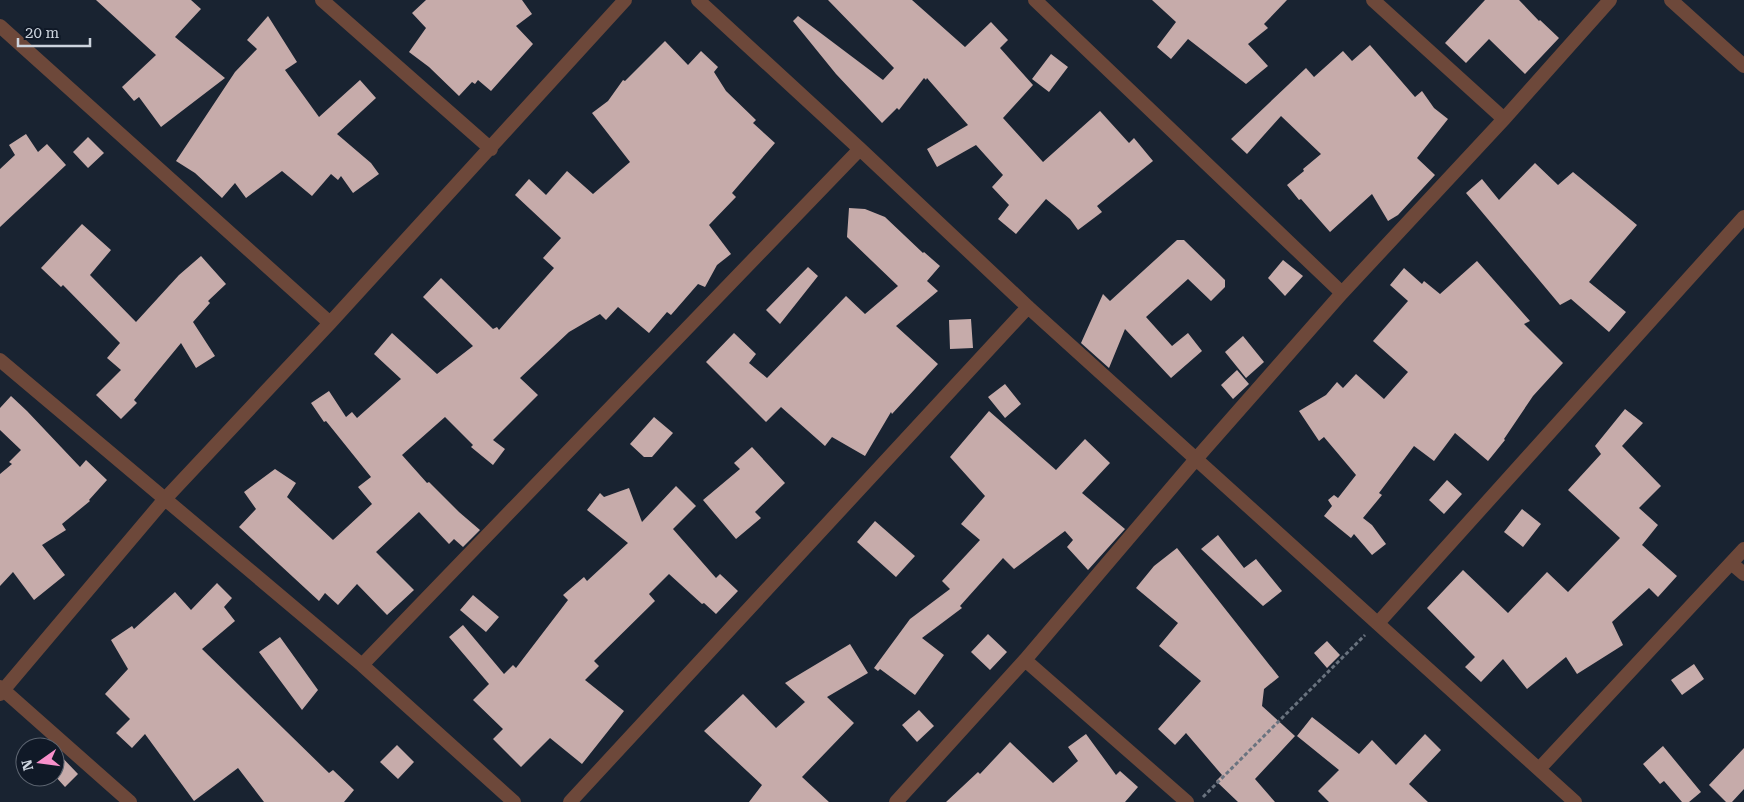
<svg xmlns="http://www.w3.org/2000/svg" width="1744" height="802" font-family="'Roboto Serif',serif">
<rect width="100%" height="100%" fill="#192331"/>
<path fill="#c6abaa" d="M 96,0 L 191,0 L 201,9 L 175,37 L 225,78 L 161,127 L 139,97 L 134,101 L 122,87 L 156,55 Z
M 426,0 L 522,0 L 532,14 L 516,26 L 533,44 L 491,91 L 478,80 L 475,84 L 472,82 L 459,96 L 429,67 L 409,52 L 426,28 L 412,13 Z
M 828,0 L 912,0 L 965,47 L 991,22 L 1008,40 L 1000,48 L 1033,85 L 1003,118 L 1043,162 L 1100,111 L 1129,143 L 1134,138 L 1153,161 L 1097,206 L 1102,212 L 1078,230 L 1070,219 L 1046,199 L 1016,234 L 998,219 L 1009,205 L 992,187 L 1003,175 L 976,145 L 937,167 L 927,149 L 968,125 L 927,78 L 926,80 L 924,78 L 899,110 L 897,108 L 882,123 L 836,74 L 793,21 L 798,16 L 883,80 L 894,68 Z
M 1152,0 L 1287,0 L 1264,24 L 1268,28 L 1248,44 L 1268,66 L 1246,84 L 1188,39 L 1171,59 L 1157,47 L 1176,22 Z
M 1485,0 L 1519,0 L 1539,21 L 1540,20 L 1559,38 L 1525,74 L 1489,39 L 1466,63 L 1445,43 Z
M 268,16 L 297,62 L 285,70 L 319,117 L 360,80 L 376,98 L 337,134 L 371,163 L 379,174 L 353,193 L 341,176 L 338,180 L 331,174 L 312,196 L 282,171 L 246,198 L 235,183 L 222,198 L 195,173 L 176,161 L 235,72 L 257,49 L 247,40 Z
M 665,41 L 688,65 L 701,51 L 718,67 L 714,72 L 726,91 L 756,120 L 753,123 L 775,143 L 732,193 L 736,197 L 709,225 L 731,254 L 717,265 L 705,287 L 698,284 L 671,315 L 667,312 L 649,333 L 618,307 L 606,320 L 600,314 L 569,332 L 520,378 L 538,395 L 493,440 L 505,449 L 493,465 L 471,447 L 473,445 L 445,417 L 402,455 L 427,483 L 429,482 L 459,512 L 480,530 L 463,547 L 454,539 L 449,544 L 419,512 L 376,552 L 414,590 L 387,615 L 357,584 L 338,605 L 325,593 L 319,601 L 239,527 L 256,509 L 244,492 L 275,469 L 296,483 L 287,497 L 333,540 L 372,504 L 358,487 L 371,477 L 326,421 L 324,422 L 311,403 L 329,391 L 346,417 L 352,412 L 357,418 L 401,379 L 374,354 L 392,333 L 437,374 L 473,346 L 423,297 L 441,278 L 493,329 L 497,327 L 499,330 L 554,268 L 543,258 L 561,238 L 515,195 L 529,179 L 546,195 L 567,171 L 593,194 L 630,162 L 592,113 L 608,101 L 623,80 L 625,81 Z
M 1370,45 L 1415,97 L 1422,91 L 1434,108 L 1448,119 L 1417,158 L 1435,175 L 1398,215 L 1388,221 L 1372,194 L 1330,232 L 1301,199 L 1299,200 L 1287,185 L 1304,171 L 1303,169 L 1321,154 L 1281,116 L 1247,154 L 1231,139 L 1306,68 L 1314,77 L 1343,51 L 1352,61 Z
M 1051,54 L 1068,67 L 1049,92 L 1032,79 Z
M 26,134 L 38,152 L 47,144 L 66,165 L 0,227 L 0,169 L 15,155 L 9,145 Z
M 88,137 L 104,153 L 88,168 L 73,152 Z
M 1535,163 L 1558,185 L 1573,172 L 1637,225 L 1589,282 L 1626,312 L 1609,332 L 1571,299 L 1560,305 L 1466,193 L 1482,179 L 1499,200 Z
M 849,208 L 865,209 L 885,217 L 923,253 L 924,252 L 940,266 L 927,281 L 938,291 L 896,326 L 938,364 L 892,414 L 891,412 L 865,456 L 832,437 L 825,446 L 781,407 L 766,422 L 706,362 L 734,333 L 756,354 L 749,363 L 767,378 L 846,296 L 865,314 L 898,286 L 847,237 Z
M 82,224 L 111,250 L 90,275 L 136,322 L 179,275 L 201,256 L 226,284 L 208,301 L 210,303 L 193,322 L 215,356 L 196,368 L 181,343 L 134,400 L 137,403 L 121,419 L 96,395 L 121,370 L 107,358 L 120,343 L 63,285 L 61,287 L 41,268 Z
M 1177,240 L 1184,240 L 1225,280 L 1225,287 L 1211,301 L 1188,279 L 1146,317 L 1172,346 L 1188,333 L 1202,351 L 1171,378 L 1125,329 L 1109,368 L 1081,343 L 1103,294 L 1110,301 Z
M 1283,260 L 1303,276 L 1285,296 L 1268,278 Z
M 1477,261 L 1530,321 L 1524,324 L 1563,363 L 1533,396 L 1504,439 L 1505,440 L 1488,461 L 1455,433 L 1434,461 L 1414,446 L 1379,493 L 1382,495 L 1363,518 L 1372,525 L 1386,544 L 1372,555 L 1354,534 L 1351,538 L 1324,516 L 1332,506 L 1328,500 L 1334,495 L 1338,498 L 1356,475 L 1324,437 L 1319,441 L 1299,411 L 1326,395 L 1337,382 L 1343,388 L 1356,374 L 1384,399 L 1408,372 L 1373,341 L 1408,301 L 1390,285 L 1404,268 L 1422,284 L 1424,281 L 1440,294 Z
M 808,267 L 818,276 L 780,324 L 766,310 Z
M 971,319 L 973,348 L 950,349 L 949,320 Z
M 1243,336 L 1264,362 L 1246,378 L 1225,352 Z
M 1237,370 L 1249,384 L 1233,399 L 1221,385 Z
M 1005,384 L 1021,404 L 1005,418 L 988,397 Z
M 11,396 L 27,411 L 80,467 L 86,460 L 107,480 L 89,500 L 90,501 L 62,524 L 66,530 L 42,545 L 65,575 L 34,600 L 13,572 L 0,586 L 0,474 L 12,464 L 9,462 L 21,450 L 0,430 L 0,408 Z
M 1625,409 L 1643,423 L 1622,446 L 1661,486 L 1639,508 L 1658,525 L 1642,545 L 1677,576 L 1658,597 L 1649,588 L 1612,622 L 1623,645 L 1577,674 L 1566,657 L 1527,689 L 1503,659 L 1481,682 L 1465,667 L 1475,657 L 1427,608 L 1463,570 L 1508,613 L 1547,572 L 1568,592 L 1620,538 L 1568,490 L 1601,454 L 1595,446 Z
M 989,411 L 1056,470 L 1085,439 L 1110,463 L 1082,493 L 1125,529 L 1088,570 L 1067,547 L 1073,540 L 1065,531 L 1014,569 L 1003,558 L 960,606 L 962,608 L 922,638 L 944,655 L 915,695 L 880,669 L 878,671 L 874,668 L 910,619 L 950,589 L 942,581 L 980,540 L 961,524 L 985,496 L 950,457 Z
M 654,417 L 673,433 L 652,457 L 644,457 L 630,444 Z
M 752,447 L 785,483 L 755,512 L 761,518 L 736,539 L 703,500 L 740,469 L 734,463 Z
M 1447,480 L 1462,494 L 1444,514 L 1429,500 Z
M 676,486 L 696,506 L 673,529 L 716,578 L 720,574 L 738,591 L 716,614 L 704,603 L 702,604 L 669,574 L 649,594 L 655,601 L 594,661 L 599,666 L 585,680 L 624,711 L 582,764 L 550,738 L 521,767 L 493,739 L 503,729 L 473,700 L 489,684 L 449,637 L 463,625 L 504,674 L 513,665 L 516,668 L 568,600 L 563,595 L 584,577 L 587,581 L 628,543 L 587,510 L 600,493 L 604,497 L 629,488 L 642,522 Z
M 1522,509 L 1541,524 L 1523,547 L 1504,532 Z
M 875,521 L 915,556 L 896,577 L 857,542 Z
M 1218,535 L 1244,568 L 1256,559 L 1282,591 L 1263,606 L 1201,549 Z
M 1177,548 L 1279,677 L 1264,689 L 1262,706 L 1295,736 L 1255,779 L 1275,802 L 1238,802 L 1216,781 L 1222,775 L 1186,733 L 1175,745 L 1158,729 L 1201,681 L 1159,646 L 1178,623 L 1136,588 L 1154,566 Z
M 217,583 L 232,598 L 224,607 L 235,621 L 202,649 L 329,773 L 333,770 L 354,790 L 344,802 L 264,802 L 238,768 L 194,801 L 145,734 L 132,748 L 116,733 L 130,719 L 105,694 L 128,669 L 111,640 L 132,626 L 134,629 L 175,592 L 191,610 Z
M 473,595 L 499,617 L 486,632 L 460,610 Z
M 988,634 L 1007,652 L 990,670 L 971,652 Z
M 280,637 L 318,690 L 302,710 L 259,652 Z
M 1327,641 L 1340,655 L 1327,668 L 1314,653 Z
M 850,644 L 868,673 L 827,697 L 854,723 L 802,777 L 829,802 L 749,802 L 762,785 L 704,731 L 743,694 L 776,728 L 805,702 L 785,683 Z
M 1694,664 L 1704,679 L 1682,695 L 1671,680 Z
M 919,710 L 934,726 L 917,742 L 902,725 Z
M 1312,717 L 1359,754 L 1372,740 L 1396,765 L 1425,734 L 1441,750 L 1409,784 L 1428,802 L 1329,802 L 1318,791 L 1339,770 L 1297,736 Z
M 1086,734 L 1116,775 L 1120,771 L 1138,787 L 1125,802 L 946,802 L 978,772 L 980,774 L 1010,742 L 1053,783 L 1078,761 L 1068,747 Z
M 397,745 L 414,762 L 398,779 L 380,762 Z
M 1663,746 L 1701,792 L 1689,802 L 1682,802 L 1664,781 L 1660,784 L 1643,764 Z
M 1744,748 L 1744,789 L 1732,802 L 1726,802 L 1709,785 Z
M 55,750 L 78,774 L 65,787 L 55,776 Z"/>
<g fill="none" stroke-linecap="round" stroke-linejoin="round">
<path stroke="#6a737f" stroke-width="3" stroke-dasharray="4 2.5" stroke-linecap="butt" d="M 1203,797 L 1365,635"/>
<path stroke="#6d483a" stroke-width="14" d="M 322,0 L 491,149
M 698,0 L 860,149 L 1028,307 L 1575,802
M 1035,0 L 1342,293
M 1373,0 L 1504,119
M 1671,0 L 1744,66
M 0,26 L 330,323
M 0,360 L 362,665 L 514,802
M 1731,563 L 1744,574
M 1378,623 L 1744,217
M 1025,660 L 1187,802
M 362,665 L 860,149
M 0,687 L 130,802
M 0,694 L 164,500 L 330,323 L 625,0
M 1539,769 L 1744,549
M 570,802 L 1028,307
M 896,802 L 1025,660 L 1196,459 L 1342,293 L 1504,119 L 1610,0"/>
</g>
<g transform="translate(40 762) rotate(256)"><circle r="24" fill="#101927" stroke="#5c6470"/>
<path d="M0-4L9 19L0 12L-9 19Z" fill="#f890cb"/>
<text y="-8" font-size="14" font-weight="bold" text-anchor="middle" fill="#cdd4de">N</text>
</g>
<path d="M18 38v8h72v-8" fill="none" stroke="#cdd4de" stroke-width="2.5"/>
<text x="25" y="38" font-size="15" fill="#cdd4de" stroke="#101927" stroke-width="4" paint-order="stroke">20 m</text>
</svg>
